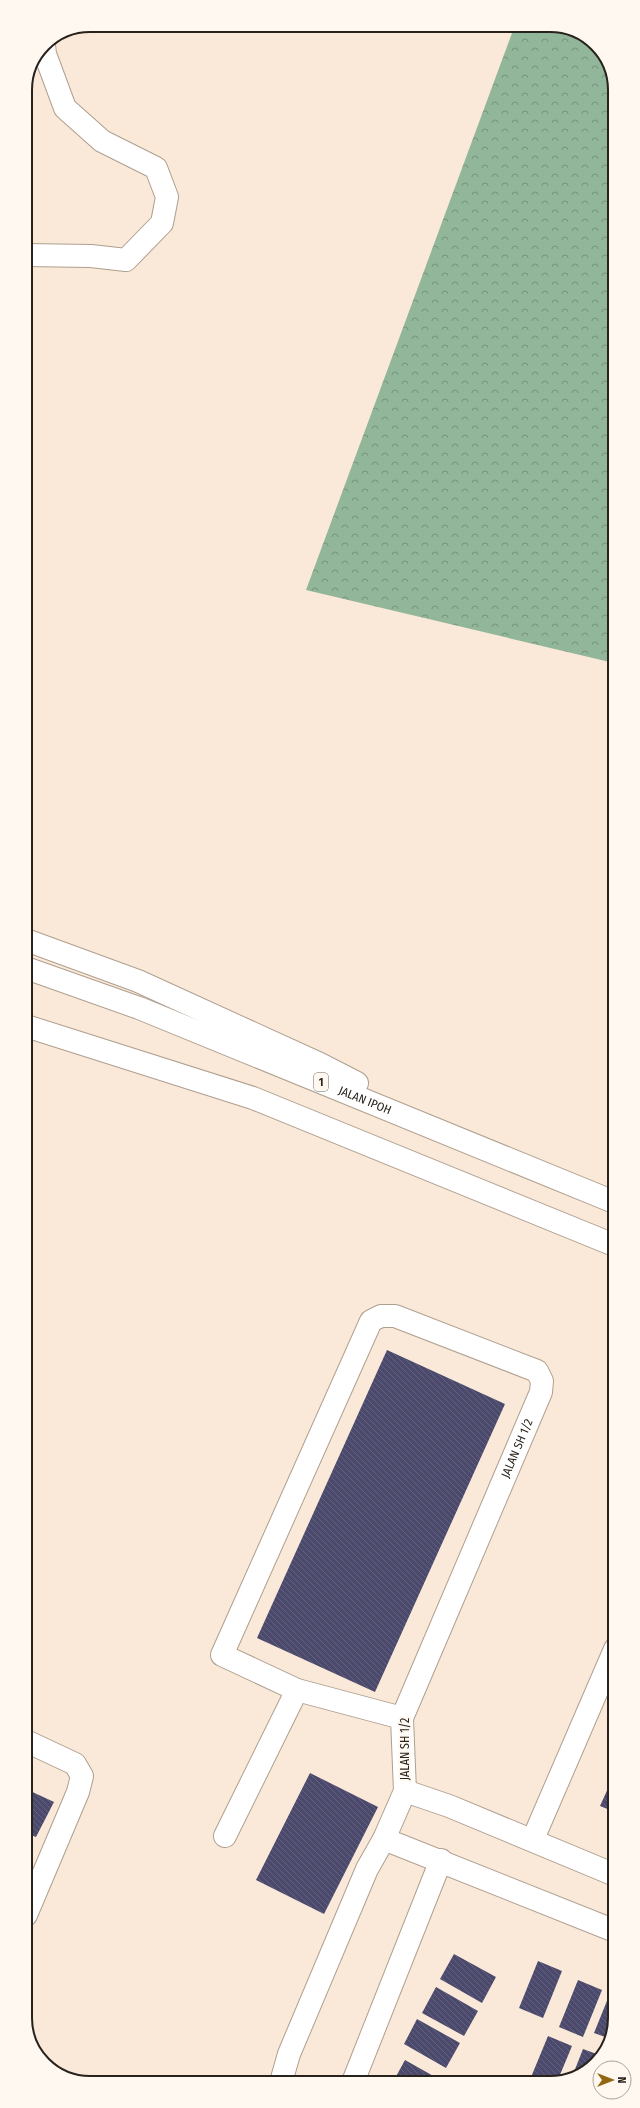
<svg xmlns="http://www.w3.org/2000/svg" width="640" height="2108" font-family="'Fira Sans Condensed',sans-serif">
<defs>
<pattern id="forest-crowns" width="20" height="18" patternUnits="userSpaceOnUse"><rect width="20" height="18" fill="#91b69a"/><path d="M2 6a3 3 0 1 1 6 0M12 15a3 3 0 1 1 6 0" fill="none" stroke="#76947d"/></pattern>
<pattern id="building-back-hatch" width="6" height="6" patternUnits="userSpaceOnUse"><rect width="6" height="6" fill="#4b496c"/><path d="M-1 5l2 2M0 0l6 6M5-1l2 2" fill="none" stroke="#62607c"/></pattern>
</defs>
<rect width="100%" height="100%" fill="#fae9d8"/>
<path fill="url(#forest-crowns)" d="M 515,25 L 559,26 L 593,41 L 614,77 L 614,663 L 306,590 Z"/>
<path fill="url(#building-back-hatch)" d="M 387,1350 L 505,1404 L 375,1692 L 257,1638 Z
M 310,1773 L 378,1807 L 324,1914 L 256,1880 Z
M 615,1773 L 615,1812 L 600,1806 Z
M 26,1789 L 54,1802 L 36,1837 L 26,1833 Z
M 26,1844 L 33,1847 L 26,1863 Z
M 454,1954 L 496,1977 L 482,2003 L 440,1979 Z
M 538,1961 L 562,1971 L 543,2018 L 519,2008 Z
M 578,1980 L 602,1990 L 583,2037 L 559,2027 Z
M 613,1986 L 615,1987 L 615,2019 L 608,2038 L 594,2033 Z
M 436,1987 L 478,2011 L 464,2036 L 422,2013 Z
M 417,2019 L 460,2043 L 446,2068 L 404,2044 Z
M 548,2036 L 572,2046 L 557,2082 L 529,2082 Z
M 583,2049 L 602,2056 L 602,2058 L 572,2077 Z
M 405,2060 L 444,2082 L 393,2082 Z"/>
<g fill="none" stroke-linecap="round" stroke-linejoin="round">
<g stroke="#af9f8f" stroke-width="24">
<g id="minor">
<path d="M 25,255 L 91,256 L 126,260 L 162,223 L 167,197 L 156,168 L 102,141 L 65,108 L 45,54 L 44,45"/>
<path d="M 26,1741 L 75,1764 L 82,1776 L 78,1792 L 26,1915"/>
<path d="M 405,1791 L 449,1806 L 615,1875"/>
<path d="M 225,1836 L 297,1690"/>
<path d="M 384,1839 L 615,1931"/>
<path d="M 533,1839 L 615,1649"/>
<path id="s1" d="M 281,2082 L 289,2054 L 367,1869 L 384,1839 L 405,1791 L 402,1718 L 541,1392 L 542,1381 L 537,1371 L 395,1316 L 381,1316 L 371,1321 L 222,1655 L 297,1690 L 402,1718"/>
<path d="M 353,2082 L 441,1860"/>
</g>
</g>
<g stroke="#af9f8f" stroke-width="24">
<g id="highway">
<path d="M 26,940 L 138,981 L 320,1064 L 357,1083"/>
<path id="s2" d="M 26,968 L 139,1008 L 614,1202"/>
<path d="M 26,1026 L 253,1098 L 614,1245"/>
</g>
</g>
<use href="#minor" stroke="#fff" stroke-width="22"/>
<use href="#highway" stroke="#fff" stroke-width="22"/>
</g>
<g text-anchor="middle" stroke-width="4" stroke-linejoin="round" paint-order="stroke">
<rect fill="#fff8f1" stroke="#68625c" stroke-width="1" x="314" y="1073" width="14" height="18" rx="3"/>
<g font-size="11" font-weight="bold" fill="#28221c">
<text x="321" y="1086">1</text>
</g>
<g font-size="12" fill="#28221c" stroke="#fff8f1">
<text dy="4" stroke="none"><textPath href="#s2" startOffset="364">JALAN IPOH</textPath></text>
<text dy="4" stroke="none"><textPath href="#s1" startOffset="683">JALAN SH 1/2</textPath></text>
<text transform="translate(405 1749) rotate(-90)" y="4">JALAN SH 1/2</text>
</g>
</g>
<path d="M0 0H640V2108H0ZM90 32H550A58 58 0 0 1 608 90V2018A58 58 0 0 1 550 2076H90A58 58 0 0 1 32 2018V90A58 58 0 0 1 90 32Z" fill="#fff8f1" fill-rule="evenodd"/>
<path fill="none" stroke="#28221c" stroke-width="2" d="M90 32H550A58 58 0 0 1 608 90V2018A58 58 0 0 1 550 2076H90A58 58 0 0 1 32 2018V90A58 58 0 0 1 90 32Z"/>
<g transform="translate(612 2080) rotate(90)"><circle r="19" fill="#fff8f1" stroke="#a9a29c"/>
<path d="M0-3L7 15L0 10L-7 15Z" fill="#926710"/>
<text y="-6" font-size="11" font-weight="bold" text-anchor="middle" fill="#28221c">N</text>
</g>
</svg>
